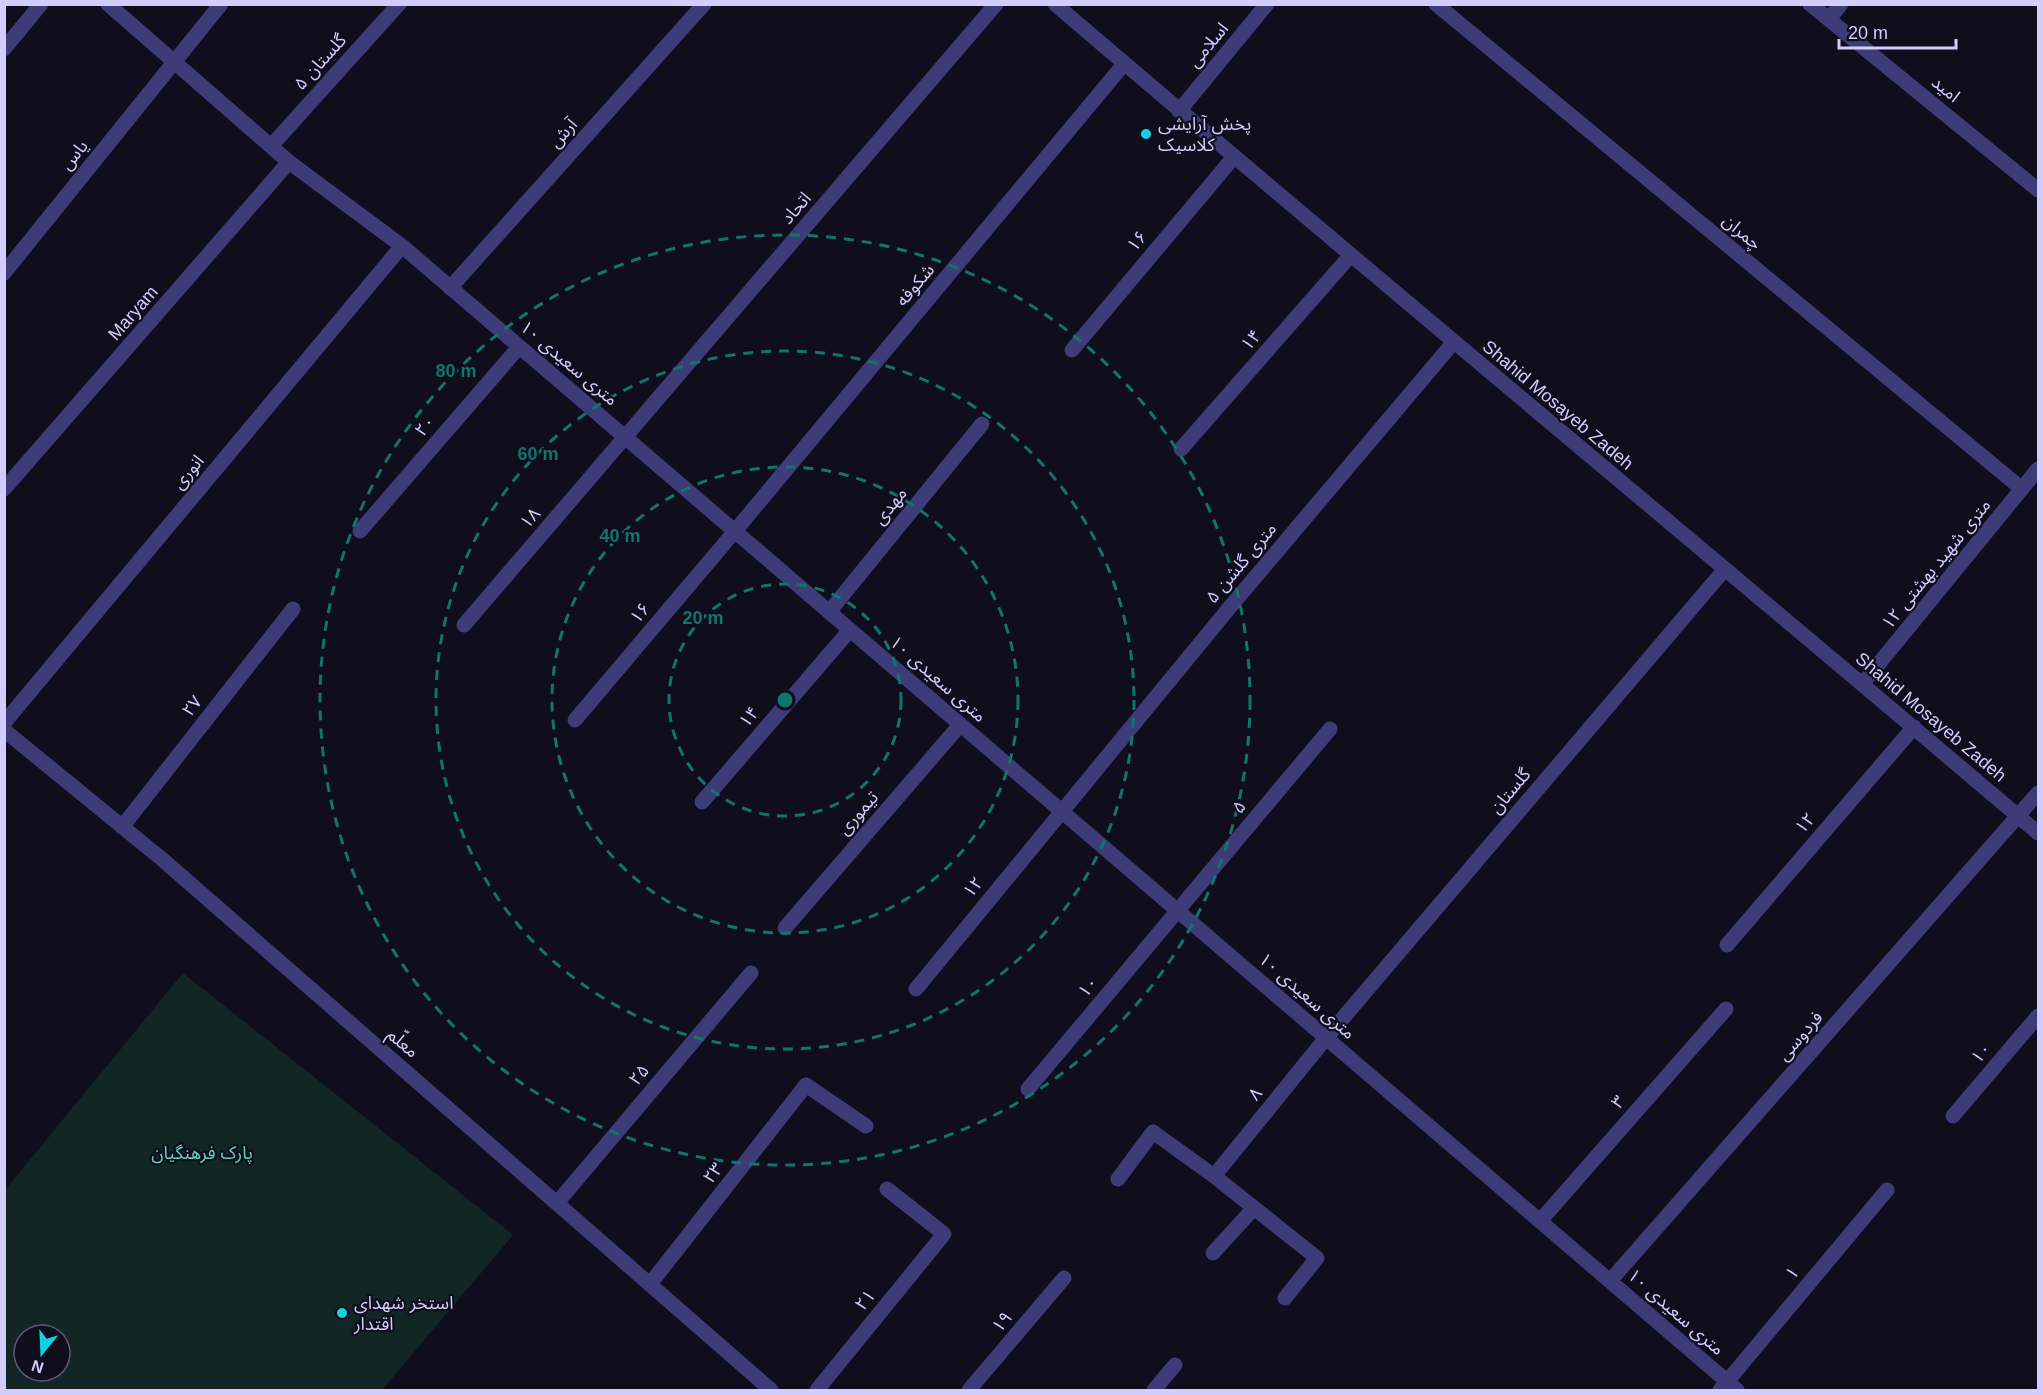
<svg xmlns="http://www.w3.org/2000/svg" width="2043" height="1395" font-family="Helvetica,'Noto Sans Arabic',sans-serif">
<rect width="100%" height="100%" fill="#100d1d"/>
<path fill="#112625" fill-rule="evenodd" d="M 183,973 L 513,1235 L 382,1390 L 5,1390 L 5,1190 ZM 24,1335 L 60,1335 L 60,1371 L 24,1371 Z"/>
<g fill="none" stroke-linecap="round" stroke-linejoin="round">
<path stroke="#3d3c78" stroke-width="15" d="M 108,4 L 289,162 L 402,246 L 1737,1390
M 1055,4 C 1381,283 1712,556 2038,833
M 1436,4 L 2022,489
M 1810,4 L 2038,190
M 1829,19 L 1841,4
M 4,49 L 41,4
M 1179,111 L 1267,4
M 271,146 L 399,4
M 4,273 L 221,4
M 450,288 L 704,4
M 1072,350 L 1233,158
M 1181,449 L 1350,256
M 4,489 L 289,162
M 360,531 L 519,347
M 829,612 L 982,424
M 464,625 L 996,4
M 1863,683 L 2038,469
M 575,720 L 735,531 L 1124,64
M 4,723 L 402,246
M 4,730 L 163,860 L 771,1390
M 702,802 L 850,630
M 122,827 L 293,609
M 785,928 L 960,725
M 1727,945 L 1914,727
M 916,989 L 1230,607 L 1453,343
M 1028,1089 L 1330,729
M 1953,1116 L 2038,1016
M 1214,1176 L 1326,1038 L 1725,569
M 1118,1179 L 1153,1132 L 1214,1176 L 1317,1258 L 1285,1298
M 557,1203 L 751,973
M 1540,1221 L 1726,1009
M 1213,1253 L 1254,1208
M 1610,1281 L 2038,793
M 650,1284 L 806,1085 L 866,1126
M 817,1390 L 944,1234 L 887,1189
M 969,1390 L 1064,1278
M 1154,1390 L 1175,1365
M 1720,1390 L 1887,1190"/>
</g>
<g fill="none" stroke="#0f766e" stroke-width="3" stroke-dasharray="10 8">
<circle cx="785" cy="700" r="116"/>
<circle cx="785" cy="700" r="233"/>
<circle cx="785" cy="700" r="349"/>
<circle cx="785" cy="700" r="465"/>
</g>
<g fill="#12d1e3" stroke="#100d1d" stroke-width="2">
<circle cx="1146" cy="134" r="6"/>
<circle cx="342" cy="1313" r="6"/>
</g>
<g text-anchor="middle" stroke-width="4.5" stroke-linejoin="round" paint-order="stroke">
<g font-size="18" fill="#d2cdfb" stroke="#100d1d">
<text transform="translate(1208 45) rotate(-50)" y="6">اسلامی</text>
<text transform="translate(320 62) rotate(-48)" y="6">گلستان ۵</text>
<text transform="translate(1946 89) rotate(39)" y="6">امید</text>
<text transform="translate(563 133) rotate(-48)" y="6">آرش</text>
<text transform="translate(74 155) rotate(-51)" y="6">یاس</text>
<text transform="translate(796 208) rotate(-49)" y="6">اتحاد</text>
<text transform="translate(1742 232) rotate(40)" y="6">چمران</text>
<text transform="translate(1137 241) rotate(-50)" y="6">۱۶</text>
<text transform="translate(915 285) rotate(-50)" y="6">شکوفه</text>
<text transform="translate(133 313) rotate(-49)" y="6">Maryam</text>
<text transform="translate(1251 340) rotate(-49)" y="6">۱۴</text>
<text transform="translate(569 363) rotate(40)" y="6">۱۰ متری سعیدی</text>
<text transform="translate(1558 405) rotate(40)" y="6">Shahid Mosayeb Zadeh</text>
<text transform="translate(425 426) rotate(-49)" y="6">۲۰</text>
<text transform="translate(188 472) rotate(-50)" y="6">انوری</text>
<text transform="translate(890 506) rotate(-51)" y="6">مهدی</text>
<text transform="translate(530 518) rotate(-49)" y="6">۱۸</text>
<text transform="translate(1241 563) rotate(-50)" y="6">۵ متری گلشن</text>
<text transform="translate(1936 564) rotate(-51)" y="6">۱۲ متری شهید بهشتی</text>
<text transform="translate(640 613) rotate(-50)" y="6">۱۶</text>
<text transform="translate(938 679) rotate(41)" y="6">۱۰ متری سعیدی</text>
<text transform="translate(192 706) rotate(-52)" y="6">۲۷</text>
<text transform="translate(749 717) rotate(-50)" y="6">۱۴</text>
<text transform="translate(1931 717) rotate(40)" y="6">Shahid Mosayeb Zadeh</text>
<text transform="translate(1510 791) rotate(-50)" y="6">گلستان</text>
<text transform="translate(1239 807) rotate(-50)" y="6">۵</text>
<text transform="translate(858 813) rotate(-49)" y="6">تیموری</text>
<text transform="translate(1805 823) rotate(-49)" y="6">۱۲</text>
<text transform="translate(973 887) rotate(-51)" y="6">۱۲</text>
<text transform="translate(1088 987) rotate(-50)" y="6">۱۰</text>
<text transform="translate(1307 996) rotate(41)" y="6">۱۰ متری سعیدی</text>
<text transform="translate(1800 1036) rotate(-49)" y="6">فردوسی</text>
<text transform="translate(403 1043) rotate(41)" y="6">معلّم</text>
<text transform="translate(1981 1053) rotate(-49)" y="6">۱۰</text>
<text transform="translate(639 1075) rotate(-50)" y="6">۲۵</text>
<text transform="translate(1255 1094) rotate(-51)" y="6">۸</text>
<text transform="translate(1618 1102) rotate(-49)" y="6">۳</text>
<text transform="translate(713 1173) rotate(-52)" y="6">۲۳</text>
<text transform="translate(1792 1273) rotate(-50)" y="6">۱</text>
<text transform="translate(865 1300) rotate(-51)" y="6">۲۱</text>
<text transform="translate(1676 1312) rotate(41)" y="6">۱۰ متری سعیدی</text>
<text transform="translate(1002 1322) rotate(-50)" y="6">۱۹</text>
</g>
<g font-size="18" fill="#d2cdfb" stroke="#100d1d" text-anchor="start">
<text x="1158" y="130">پخش آرایشی<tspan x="1158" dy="21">کلاسیک</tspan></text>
<text x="354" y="1309">استخر شهدای<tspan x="354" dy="21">اقتدار</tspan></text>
</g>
<g font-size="18" fill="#60d4b6" stroke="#100d1d">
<text x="202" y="1159">پارک فرهنگیان</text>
</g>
</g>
<circle cx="785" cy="700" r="9" fill="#0f766e" stroke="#100d1d" stroke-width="3"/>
<g font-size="18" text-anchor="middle" font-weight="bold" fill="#0f766e" stroke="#100d1d" stroke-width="4.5" stroke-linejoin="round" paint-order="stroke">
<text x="456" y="377">80 m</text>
<text x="538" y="460">60 m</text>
<text x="620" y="542">40 m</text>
<text x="703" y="624">20 m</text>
</g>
<rect width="2043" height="1395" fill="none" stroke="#d2cdfb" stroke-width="12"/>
<g transform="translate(42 1353) rotate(198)"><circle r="28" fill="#100d1d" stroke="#5e5a76" stroke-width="1.5"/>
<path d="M0-4.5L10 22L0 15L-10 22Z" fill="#12d1e3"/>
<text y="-9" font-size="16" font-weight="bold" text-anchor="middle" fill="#d2cdfb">N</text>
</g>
<path d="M1839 39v9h117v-9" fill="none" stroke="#d2cdfb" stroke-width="3"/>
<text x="1848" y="39" font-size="18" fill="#d2cdfb" stroke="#100d1d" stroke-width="4.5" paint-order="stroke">20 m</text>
</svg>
